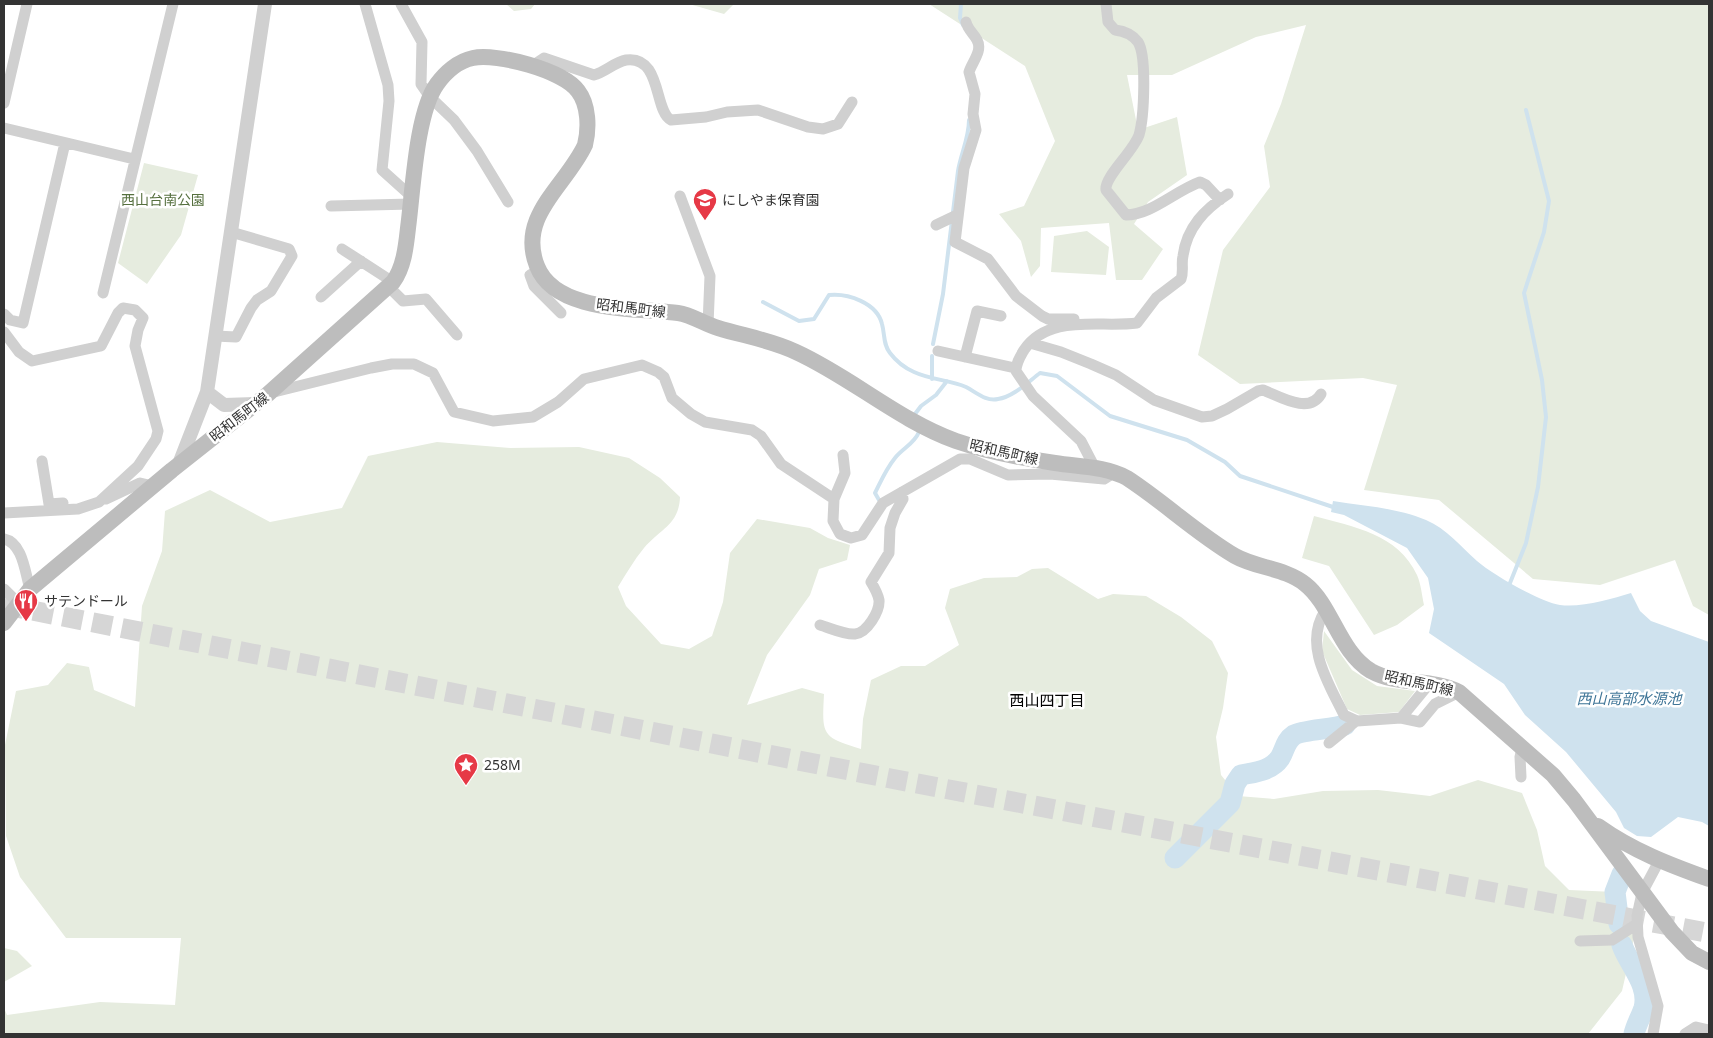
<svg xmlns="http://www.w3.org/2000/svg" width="1713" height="1038" font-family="'Noto Sans','Noto Sans JP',sans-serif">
<rect width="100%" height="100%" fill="#fff"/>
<path fill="#e6ecdf" d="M 506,4 L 535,4 L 531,9 L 514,11 Z
M 689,4 L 734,4 L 724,14 Z
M 929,4 L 1709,4 L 1709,615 L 1693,606 L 1675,560 L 1600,585 L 1533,579 L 1439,500 L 1364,490 L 1397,385 L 1363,378 L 1240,384 L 1198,355 L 1223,250 L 1270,187 L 1264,146 L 1281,104 L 1306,25 L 1256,37 L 1172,75 L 1127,75 L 1138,130 L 1177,117 L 1187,175 L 1148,202 L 1134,224 L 1163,249 L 1142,280 L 1116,280 L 1109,223 L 1041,228 L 1040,266 L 1031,277 L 1021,241 L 999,214 L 1024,206 L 1055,141 L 1025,66 Z
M 144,163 L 198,175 L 181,235 L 147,284 L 118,263 Z
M 1087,231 L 1109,247 L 1106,275 L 1051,272 L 1054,236 Z
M 437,442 L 510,448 L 579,447 L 629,458 L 660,478 L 680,497 C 679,525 660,529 644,548 C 634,560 626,574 618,587 L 626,606 L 661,644 L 689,649 L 712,636 L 723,602 L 730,553 L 757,519 L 810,528 L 828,538 L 850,545 L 847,560 L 819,569 L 810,595 L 767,655 L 747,705 L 802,688 L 824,694 C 822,735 821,737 861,749 L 863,719 L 871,680 L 901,666 L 925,666 L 959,645 L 945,608 L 950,589 L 984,578 L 1017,577 L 1032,569 L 1048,568 L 1098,599 L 1113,594 L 1146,596 L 1181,617 L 1212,641 L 1228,673 L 1223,708 L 1216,737 L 1221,775 L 1238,796 L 1274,799 L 1323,791 L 1378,790 L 1430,796 L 1478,780 L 1522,793 L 1537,830 L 1545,866 L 1569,890 L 1615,892 L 1635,934 L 1622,991 L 1588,1034 L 4,1034 L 4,1008 L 7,1015 L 100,1002 L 175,1005 L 181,938 L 66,938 L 20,877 L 6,836 L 5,745 L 16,691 L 48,685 L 67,663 L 89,667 L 94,690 L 135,707 L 142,606 L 162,551 L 165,511 L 210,490 L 270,522 L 342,508 L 368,456 Z
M 1314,516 C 1354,527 1398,534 1417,575 C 1421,584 1422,596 1424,605 L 1397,625 L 1374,635 L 1329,566 L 1302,558 Z
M 1324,631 L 1352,670 L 1377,686 L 1415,691 L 1399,712 L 1360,715 L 1347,709 L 1322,651 Z
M 4,948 L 17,951 L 32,966 L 4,982 Z"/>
<path fill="#cfe2ee" d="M 1333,501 C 1364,506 1398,508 1426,520 C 1447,529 1460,546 1477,561 C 1493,575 1539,601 1560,605 C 1581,608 1611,599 1631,593 L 1640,611 L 1651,621 L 1709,642 L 1709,826 L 1702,822 L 1678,817 L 1651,837 L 1637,836 L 1624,828 L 1616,812 L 1566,752 L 1525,715 L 1504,684 L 1429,633 L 1434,609 L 1428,578 L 1407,548 L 1344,515 L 1331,512 Z"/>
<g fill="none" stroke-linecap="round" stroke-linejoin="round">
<path stroke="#cfe2ee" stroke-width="4" d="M 961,4 L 960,18 L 963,25
M 763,302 L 799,321 L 814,319 L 829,295 C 848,293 877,303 882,324 C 885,335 883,344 890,353 C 896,361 905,368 914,372 C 931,380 950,380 966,387 C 976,392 986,402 998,399 C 1013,397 1028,382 1040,373 L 1057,376 L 1110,416 L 1187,440 L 1225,462 L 1240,476 L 1336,508
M 933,344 L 943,294 L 958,171 C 961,153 969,138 969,120
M 932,356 L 932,379
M 915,414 L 921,406 L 936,395 L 947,381
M 879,500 L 875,493 C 881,481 886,469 895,458 C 903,448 914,444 919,432
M 1510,583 L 1526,543 L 1538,487 L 1546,417 L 1542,380 L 1524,293 L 1544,232 L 1549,201 L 1526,110"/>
<path stroke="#cfe2ee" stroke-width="21" d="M 1175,858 L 1230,803 L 1235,784 L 1241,775 C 1255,772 1271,771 1280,758 C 1285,750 1285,741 1294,735 C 1302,730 1332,729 1345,725
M 1619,924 L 1615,892 L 1622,874
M 1622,945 C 1629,965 1650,985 1644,1008 C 1641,1017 1636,1025 1634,1034"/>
<path stroke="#d6d6d6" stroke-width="20" stroke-dasharray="20 10" stroke-linecap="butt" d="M 4,605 L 888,778 L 1709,933"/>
<path stroke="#d0d0d0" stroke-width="11" d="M 365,4 L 388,85 L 389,101 L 382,170 L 412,197
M 401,4 L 422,42 L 421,84 L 430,97 L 454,120 L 477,151 L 508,202
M 1106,4 L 1108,22 L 1115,30 C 1124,31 1132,34 1138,42 C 1147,56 1144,118 1139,135 C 1133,152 1104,177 1106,190 L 1126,215 C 1151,215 1175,191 1200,182 L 1206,185 L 1220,200
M 966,22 C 968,30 974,34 977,40 C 983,51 972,62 969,72 L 975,94 L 973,114 L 976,130 L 964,168 L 955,242 L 988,259 L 1016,296 L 1042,316 L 1048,319 L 1074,319
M 532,66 L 544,58 L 594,75 C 605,72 615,62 626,60 C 662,55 654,112 671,120 L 706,117 L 727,112 L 758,110 L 808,127 L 823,129 L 838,124 L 852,102
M 4,103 L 27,4
M 4,128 L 134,159
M 680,196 L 710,276 L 708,325
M 331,206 L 411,204
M 936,225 L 957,215
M 342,249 L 393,282
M 539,270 L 530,275 L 534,286 L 561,313
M 389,287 L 403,301 L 426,299 L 457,335
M 103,293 L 173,4
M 321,297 L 361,261
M 4,314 L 10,320 L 23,323 L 65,143
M 4,332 L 19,352 L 32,361 L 101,346 L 118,313 L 123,308 L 135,310 L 143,318 L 138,330 L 135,346 L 158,431 L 156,439 L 138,466 L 99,502 L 78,509 L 4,513
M 215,336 L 236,337 L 251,308 L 257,300 L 271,291 L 292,256 L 289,249 L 231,232
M 1030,343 L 1061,352 L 1091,364 L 1116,375 L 1154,400 L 1202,417 L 1212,416 L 1227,409 L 1258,391 L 1263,390 C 1279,396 1309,415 1321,394
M 938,351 L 1015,368
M 965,357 L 977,311 L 1001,316
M 270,393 L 371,368 L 392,364 L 414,364 L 433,373 L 454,412 L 493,421 L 533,417 L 558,402 L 584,379 L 642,365 L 658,372 L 664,377 L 672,398 L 691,414 L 705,422 L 752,430 L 761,436 L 781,464 L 834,499 L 833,521 L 840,534 L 851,538 L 862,535 L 883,503 L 960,459 L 970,459 L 1008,475 L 1050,474 L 1104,479 L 1115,472
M 42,461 L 49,504 L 63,503
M 1095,468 L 1081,441 L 1033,396 L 1016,371 C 1016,363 1020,357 1024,350 C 1049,313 1100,328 1137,323 L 1156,298 L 1181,279 C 1184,271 1181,264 1183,256 C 1187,227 1205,209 1228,194
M 106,499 L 140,483 L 153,486
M 834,499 L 845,473 L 843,455
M 4,539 C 23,543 25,573 30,589
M 4,589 L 18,603
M 1325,611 C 1303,645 1329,684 1344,715 L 1357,721 L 1401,718 L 1429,684
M 820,625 C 830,628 845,635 855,634 C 867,633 880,611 879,600 C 878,594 874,587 871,582 L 889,553 L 890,528 L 895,513 L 903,499 L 902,492
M 1401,718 L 1420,722 L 1435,704 L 1459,692
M 1329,743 L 1356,721
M 1521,777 L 1520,757 L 1522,748
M 1580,941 L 1612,940 L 1637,924
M 1653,1034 L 1658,1006 L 1638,937 L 1637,916 L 1642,893 L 1659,861
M 1685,1034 L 1696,1027 L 1709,1030"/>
<path stroke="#d0d0d0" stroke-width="14" d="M 255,404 L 224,405 L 207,392 L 265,4
M 179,464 L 207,392"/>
<path stroke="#bdbdbd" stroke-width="16" d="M 4,623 L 30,589 L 172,470 L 268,394 L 393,282 C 404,267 406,246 408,228 C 413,191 416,113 437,84 C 445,73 458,61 473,58 C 497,53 563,70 578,91 C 589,105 589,129 585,145 C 566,186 517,216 537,266 C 555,313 638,308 678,313 C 692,315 704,324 718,328 C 744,336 771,340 796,352 C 851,377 898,420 956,441 C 988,452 1021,458 1055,463 C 1080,467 1104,466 1127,478 C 1164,502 1196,533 1235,556 C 1256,568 1285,568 1305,584 C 1332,605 1339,652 1371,671 C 1398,686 1432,678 1459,692 L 1553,775 L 1574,800 L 1672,932 L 1692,953 L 1709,962
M 1598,826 C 1633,851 1670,865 1709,879"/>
</g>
<defs>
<g id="school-pin" transform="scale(1.25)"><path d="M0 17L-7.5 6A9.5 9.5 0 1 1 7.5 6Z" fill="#e63946" stroke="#fff"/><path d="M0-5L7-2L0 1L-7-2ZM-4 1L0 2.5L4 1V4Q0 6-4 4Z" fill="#fff"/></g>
<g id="restaurant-pin" transform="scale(1.25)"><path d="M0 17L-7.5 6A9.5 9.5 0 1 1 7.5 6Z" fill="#e63946" stroke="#fff"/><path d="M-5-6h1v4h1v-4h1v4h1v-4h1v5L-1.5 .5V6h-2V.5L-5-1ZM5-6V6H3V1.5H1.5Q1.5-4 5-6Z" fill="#fff"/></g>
<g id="sight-pin" transform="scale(1.25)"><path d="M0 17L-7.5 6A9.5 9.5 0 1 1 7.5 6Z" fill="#e63946" stroke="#fff"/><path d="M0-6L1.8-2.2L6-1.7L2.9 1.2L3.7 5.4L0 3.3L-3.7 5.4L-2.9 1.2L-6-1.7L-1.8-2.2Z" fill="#fff"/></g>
</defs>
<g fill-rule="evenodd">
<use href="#school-pin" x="705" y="200"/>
<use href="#restaurant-pin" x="26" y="601"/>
<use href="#sight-pin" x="466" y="765"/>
</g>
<g text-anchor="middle" stroke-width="5" stroke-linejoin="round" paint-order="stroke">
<g font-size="14" fill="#56703f" stroke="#fff">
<text x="163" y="205">西山台南公園</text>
</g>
<g font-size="14" fill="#333" stroke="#fff" text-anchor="start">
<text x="722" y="205">にしやま保育園</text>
<text x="44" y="606">サテンドール</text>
<text x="484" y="770">258M</text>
</g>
<g font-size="14" fill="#333" stroke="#fff">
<text transform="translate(631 308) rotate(7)" y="5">昭和馬町線</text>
<text transform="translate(239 417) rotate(-38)" y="5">昭和馬町線</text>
<text transform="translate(1004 452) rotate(13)" y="5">昭和馬町線</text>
<text transform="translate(1419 683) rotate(13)" y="5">昭和馬町線</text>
</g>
<g font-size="15" font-style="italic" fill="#3f7597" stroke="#fff">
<text x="1629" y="704">西山高部水源池</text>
</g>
<g font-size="15" fill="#000" stroke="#fff">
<text x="1047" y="706">西山四丁目</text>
</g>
</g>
<rect width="1713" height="1038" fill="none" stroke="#333333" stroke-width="10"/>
</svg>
